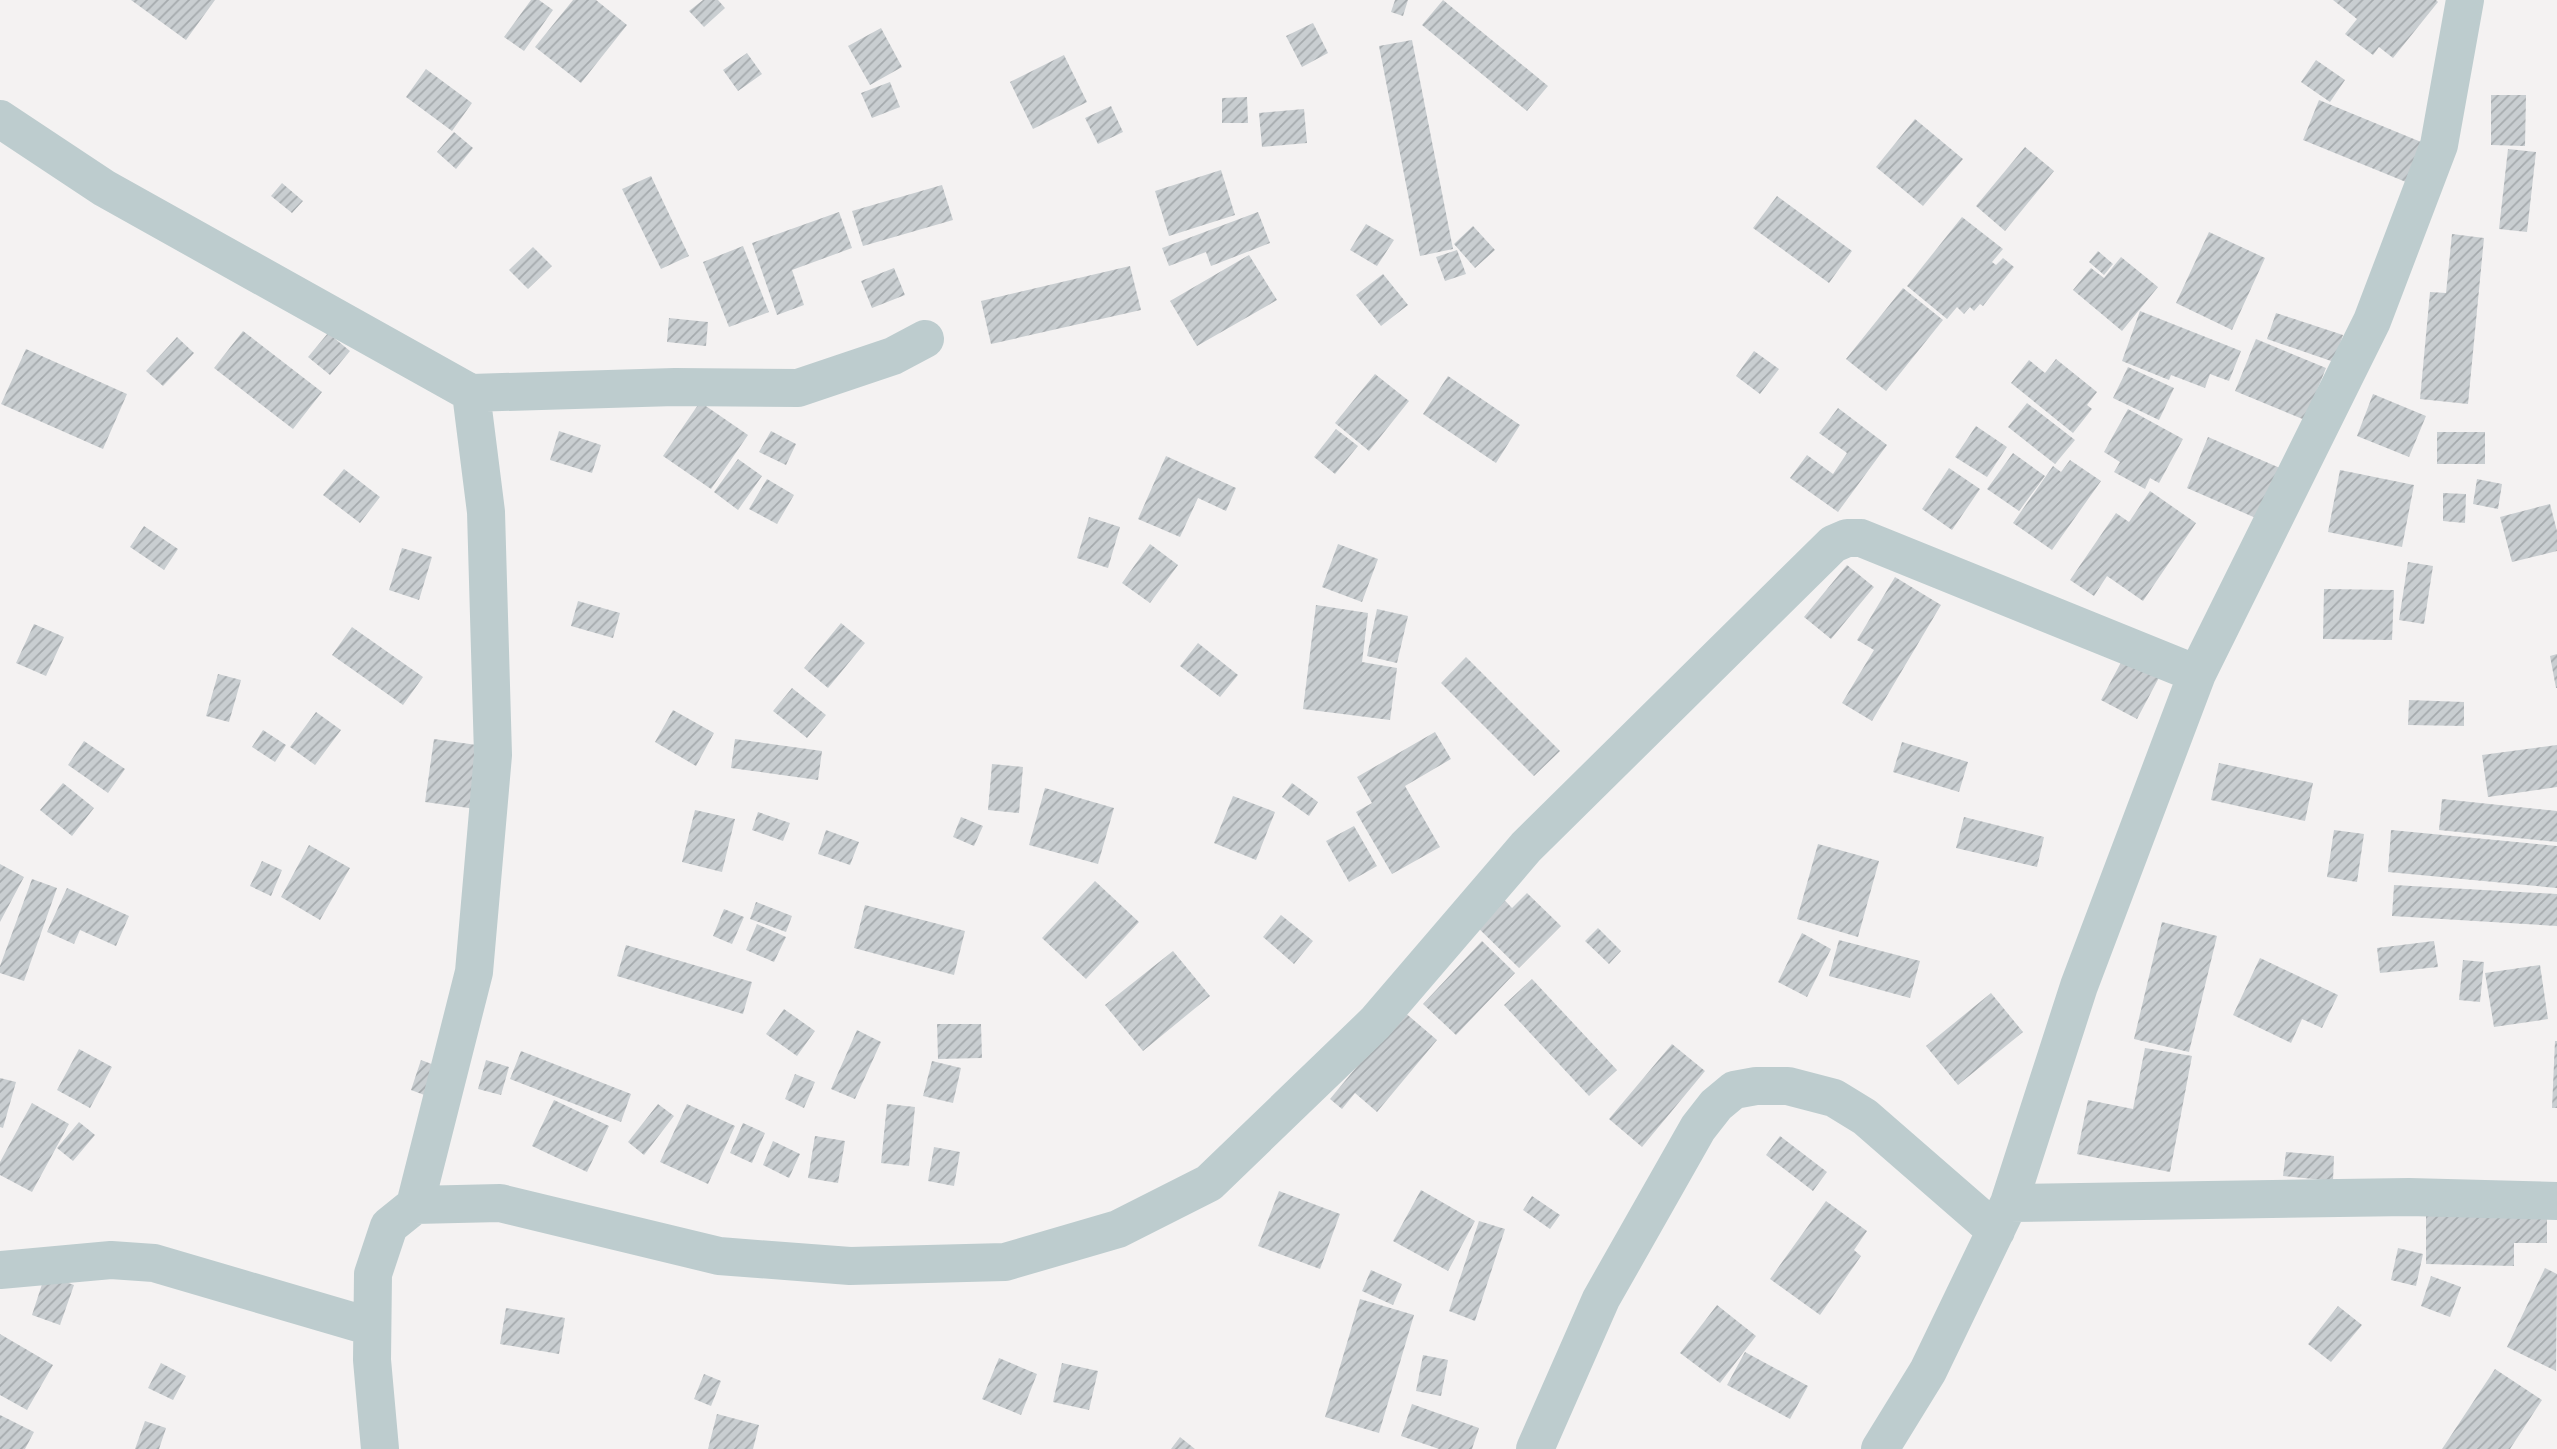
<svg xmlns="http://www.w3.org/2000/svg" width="2557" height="1449" font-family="Poppins,sans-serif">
<defs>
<pattern id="building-hatch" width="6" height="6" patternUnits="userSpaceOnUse" patternTransform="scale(1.75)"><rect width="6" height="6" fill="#c9ced1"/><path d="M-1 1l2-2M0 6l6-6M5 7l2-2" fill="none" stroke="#a5aaad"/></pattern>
</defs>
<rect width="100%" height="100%" fill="#f4f2f2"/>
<path fill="url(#building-hatch)" d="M 131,0 L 215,0 L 186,40 Z
M 531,0 L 539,0 L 553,10 L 524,51 L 504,37 Z
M 573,0 L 596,0 L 627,25 L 581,83 L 535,47 Z
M 703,0 L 718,0 L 725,8 L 704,27 L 689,11 Z
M 1395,0 L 1408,0 L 1403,16 L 1391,12 Z
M 1443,0 L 1548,86 L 1527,111 L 1422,25 Z
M 2333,0 L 2436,0 L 2438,2 L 2393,58 L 2379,47 L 2373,55 L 2345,34 L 2357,19 Z
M 1313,23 L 1328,53 L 1302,67 L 1286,36 Z
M 881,28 L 902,67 L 870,85 L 848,46 Z
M 1412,40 L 1453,249 L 1420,256 L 1379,46 Z
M 747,53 L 762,74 L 738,91 L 723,70 Z
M 1064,55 L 1087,102 L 1033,129 L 1010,82 Z
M 2316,60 L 2345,80 L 2330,102 L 2301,82 Z
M 426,69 L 472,103 L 452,131 L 406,97 Z
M 890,82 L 900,107 L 872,118 L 861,93 Z
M 2491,95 L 2526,95 L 2525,146 L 2491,145 Z
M 1247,97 L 1248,123 L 1222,123 L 1222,98 Z
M 2319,100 L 2443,151 L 2428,191 L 2303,140 Z
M 1111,106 L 1123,132 L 1098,144 L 1085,118 Z
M 1304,109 L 1307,143 L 1262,147 L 1259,113 Z
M 1915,119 L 1963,159 L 1923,206 L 1876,167 Z
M 454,132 L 473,148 L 456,169 L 437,152 Z
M 2025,147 L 2054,171 L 2005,231 L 1976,206 Z
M 2508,149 L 2536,152 L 2527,232 L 2499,229 Z
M 1221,170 L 1235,215 L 1169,236 L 1155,191 Z
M 651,176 L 689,256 L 661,269 L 622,189 Z
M 282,183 L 303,201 L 292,213 L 271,196 Z
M 942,185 L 953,220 L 863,246 L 852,211 Z
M 1777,196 L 1852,251 L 1829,283 L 1753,228 Z
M 839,212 L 852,248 L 792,270 L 804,305 L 777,315 L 752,243 Z
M 1258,212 L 1270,243 L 1211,266 L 1206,252 L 1169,266 L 1162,248 Z
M 1962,217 L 2003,249 L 1992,262 L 1996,265 L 2003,258 L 2014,267 L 1983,306 L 1980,304 L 1974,311 L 1970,307 L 1964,314 L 1957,307 L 1947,319 L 1907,286 Z
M 1366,224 L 1394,240 L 1377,266 L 1350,250 Z
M 1473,226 L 1495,250 L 1475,268 L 1454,244 Z
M 2209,232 L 2265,258 L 2232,330 L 2176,303 Z
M 2452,234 L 2484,238 L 2468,404 L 2420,399 L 2430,292 L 2446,293 Z
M 743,246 L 769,312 L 729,327 L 703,262 Z
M 533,247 L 552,266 L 528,289 L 509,270 Z
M 1457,250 L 1466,274 L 1445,281 L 1436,257 Z
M 2098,251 L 2113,264 L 2104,275 L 2089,262 Z
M 1249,255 L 1277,300 L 1197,346 L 1170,301 Z
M 2121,257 L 2158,287 L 2122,331 L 2073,290 L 2091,268 L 2104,278 Z
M 1130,266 L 1141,310 L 991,344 L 981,301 Z
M 894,268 L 905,295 L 872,308 L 861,281 Z
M 1383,274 L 1408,305 L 1381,326 L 1356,295 Z
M 1903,288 L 1943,320 L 1886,391 L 1846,359 Z
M 2140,311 L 2241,351 L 2229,381 L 2210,374 L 2205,388 L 2171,375 L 2169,380 L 2122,361 Z
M 2276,313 L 2343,335 L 2334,362 L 2267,339 Z
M 669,318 L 708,322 L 706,346 L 667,342 Z
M 243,331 L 322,392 L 293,429 L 214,368 Z
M 328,333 L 350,351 L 330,375 L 308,357 Z
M 177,337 L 194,353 L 163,386 L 146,371 Z
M 2256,339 L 2326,368 L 2305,420 L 2235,391 Z
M 26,349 L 127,394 L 103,449 L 1,404 Z
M 1754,351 L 1779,369 L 1760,394 L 1736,376 Z
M 2056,359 L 2097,392 L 2087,405 L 2092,409 L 2073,433 L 2011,383 L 2029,360 L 2045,373 Z
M 2128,367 L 2174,388 L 2159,420 L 2113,398 Z
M 1375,374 L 1409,401 L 1369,451 L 1335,423 Z
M 1448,376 L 1520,425 L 1496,463 L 1423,414 Z
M 2373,394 L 2426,416 L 2409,457 L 2357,436 Z
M 700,402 L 748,435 L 711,489 L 663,456 Z
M 2027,403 L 2075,440 L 2055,464 L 2008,427 Z
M 1838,408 L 1887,445 L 1838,512 L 1790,478 L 1807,455 L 1833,474 L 1847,453 L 1819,433 Z
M 2128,409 L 2183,439 L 2159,483 L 2150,478 L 2145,489 L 2114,472 L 2120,462 L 2104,452 Z
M 1976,426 L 2007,447 L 1987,477 L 1955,457 Z
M 1336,429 L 1358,446 L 1335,474 L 1314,457 Z
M 559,431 L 601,445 L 592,473 L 550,460 Z
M 771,431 L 796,444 L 786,465 L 759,452 Z
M 2437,432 L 2485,432 L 2485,464 L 2437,464 Z
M 2208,437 L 2280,468 L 2258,519 L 2187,488 Z
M 2013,453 L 2045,476 L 2019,511 L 1987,489 Z
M 1166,456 L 1236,488 L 1226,511 L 1198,498 L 1180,537 L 1138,519 Z
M 738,459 L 762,476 L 738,510 L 714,492 Z
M 2070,460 L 2101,481 L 2052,550 L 2013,523 L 2053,466 L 2061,472 Z
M 1949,468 L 1980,489 L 1952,530 L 1922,509 Z
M 344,469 L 380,497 L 360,523 L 323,495 Z
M 2340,470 L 2414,485 L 2402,547 L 2328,532 Z
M 767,479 L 794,495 L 777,524 L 749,509 Z
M 2477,479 L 2502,484 L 2498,509 L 2473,504 Z
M 2150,491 L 2196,523 L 2143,601 L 2107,576 L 2094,596 L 2070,580 L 2116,513 L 2129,522 Z
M 2443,493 L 2466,494 L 2465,523 L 2443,521 Z
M 2550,504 L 2557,531 L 2557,551 L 2512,562 L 2500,517 Z
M 1089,517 L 1120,527 L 1108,568 L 1077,558 Z
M 144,526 L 178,549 L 164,570 L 130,547 Z
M 1150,544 L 1178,565 L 1150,603 L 1122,583 Z
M 1338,544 L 1378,559 L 1362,602 L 1322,587 Z
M 402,548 L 432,557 L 419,600 L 389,590 Z
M 2408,562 L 2433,566 L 2424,624 L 2399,620 Z
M 1847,565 L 1874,587 L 1831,639 L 1804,617 Z
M 1895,577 L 1941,605 L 1872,721 L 1842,703 L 1874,650 L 1857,640 Z
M 2324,589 L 2394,590 L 2392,640 L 2323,639 Z
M 578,601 L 620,613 L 613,638 L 571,626 Z
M 1316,605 L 1368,613 L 1362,662 L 1397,668 L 1390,720 L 1303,709 Z
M 1377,609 L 1408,616 L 1397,663 L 1367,656 Z
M 841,623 L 865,643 L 828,688 L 804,668 Z
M 34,624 L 64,637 L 46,676 L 16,663 Z
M 352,627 L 423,677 L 403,705 L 332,655 Z
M 1198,643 L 1238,675 L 1220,697 L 1180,666 Z
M 2126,653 L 2162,672 L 2137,719 L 2101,700 Z
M 2557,654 L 2557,688 L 2556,688 L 2550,656 Z
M 1466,657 L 1560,751 L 1534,776 L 1441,683 Z
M 218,674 L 241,680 L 229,722 L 206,716 Z
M 792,688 L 826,715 L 807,738 L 773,711 Z
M 2409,700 L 2464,702 L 2464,726 L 2408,725 Z
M 673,710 L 714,733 L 696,766 L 655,742 Z
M 316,712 L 341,730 L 315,765 L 290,747 Z
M 263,730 L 286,745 L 275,762 L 252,747 Z
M 1435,732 L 1451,759 L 1405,786 L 1440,847 L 1392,874 L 1356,812 L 1372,803 L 1357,777 Z
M 434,739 L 484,746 L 476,809 L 425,802 Z
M 735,739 L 822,751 L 818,780 L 731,768 Z
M 84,741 L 125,769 L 108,793 L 68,765 Z
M 1902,742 L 1968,762 L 1959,792 L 1893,772 Z
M 2557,745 L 2557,787 L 2488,797 L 2482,755 Z
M 2219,763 L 2313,783 L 2305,821 L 2211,800 Z
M 992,764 L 1023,767 L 1019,813 L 988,810 Z
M 63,783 L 94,808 L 72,836 L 40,810 Z
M 1292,783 L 1318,802 L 1309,816 L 1282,797 Z
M 1045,788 L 1114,808 L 1098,864 L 1029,845 Z
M 1233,796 L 1275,812 L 1256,860 L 1214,843 Z
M 2442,799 L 2557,811 L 2557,842 L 2439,830 Z
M 695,810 L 735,819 L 722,872 L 682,862 Z
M 758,812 L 790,823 L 783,841 L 752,830 Z
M 961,817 L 983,826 L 974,846 L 953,837 Z
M 1964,817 L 2044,837 L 2037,867 L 1956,848 Z
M 1354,826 L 1377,866 L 1349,882 L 1326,841 Z
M 826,830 L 859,842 L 850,865 L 818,854 Z
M 2334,830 L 2364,834 L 2357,882 L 2327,877 Z
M 2391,830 L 2557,846 L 2557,888 L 2388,872 Z
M 1818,844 L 1879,861 L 1858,937 L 1797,919 Z
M 309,845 L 350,868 L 320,920 L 281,897 Z
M 262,861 L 282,870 L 271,896 L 250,886 Z
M 0,864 L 24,877 L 0,922 Z
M 32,879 L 57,888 L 24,981 L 0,973 L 0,966 Z
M 1095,881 L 1139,922 L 1086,979 L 1042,938 Z
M 2394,885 L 2557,894 L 2557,926 L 2392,916 Z
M 67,888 L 129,916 L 116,946 L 80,930 L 74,944 L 47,932 Z
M 1496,891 L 1512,908 L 1527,893 L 1561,926 L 1519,968 L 1468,918 Z
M 756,902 L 792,916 L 786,932 L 750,919 Z
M 865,905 L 965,931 L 954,975 L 854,948 Z
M 724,909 L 744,917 L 732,944 L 713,936 Z
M 1281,915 L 1313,941 L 1294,964 L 1263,937 Z
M 2162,922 L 2217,936 L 2189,1052 L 2134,1039 Z
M 757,924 L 786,937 L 774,962 L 746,950 Z
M 1598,928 L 1621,951 L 1609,964 L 1585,941 Z
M 1802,933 L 1831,949 L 1807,997 L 1778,982 Z
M 1839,940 L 1920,961 L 1910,998 L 1829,976 Z
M 1482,941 L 1515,973 L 1456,1035 L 1423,1004 Z
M 2434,941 L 2438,967 L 2380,973 L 2377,948 Z
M 626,945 L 752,982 L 743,1014 L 617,976 Z
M 1173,951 L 1210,996 L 1143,1051 L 1105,1005 Z
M 2260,958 L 2338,995 L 2322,1028 L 2302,1019 L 2291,1043 L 2233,1015 Z
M 2463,960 L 2484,962 L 2480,1002 L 2459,1000 Z
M 2540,965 L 2548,1019 L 2494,1027 L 2485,973 Z
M 1532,979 L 1617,1070 L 1589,1096 L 1504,1005 Z
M 1991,993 L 2023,1032 L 1958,1085 L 1926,1046 Z
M 784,1009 L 815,1031 L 797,1056 L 766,1034 Z
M 1403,1011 L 1437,1040 L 1377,1112 L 1355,1093 L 1342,1109 L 1330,1099 Z
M 937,1024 L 981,1024 L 982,1058 L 938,1059 Z
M 857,1030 L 881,1042 L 855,1099 L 831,1089 Z
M 2555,1041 L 2557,1041 L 2557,1108 L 2552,1108 Z
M 1672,1044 L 1705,1071 L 1642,1147 L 1609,1119 Z
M 2145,1048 L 2192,1056 L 2170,1172 L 2077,1154 L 2088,1100 L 2133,1109 Z
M 79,1049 L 112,1067 L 90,1108 L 57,1090 Z
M 521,1051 L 631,1094 L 621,1122 L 510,1079 Z
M 421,1060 L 437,1066 L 427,1096 L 411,1090 Z
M 486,1060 L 509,1067 L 501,1095 L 478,1089 Z
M 932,1061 L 961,1068 L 953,1103 L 923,1096 Z
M 795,1074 L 815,1082 L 804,1108 L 785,1099 Z
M 0,1078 L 16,1082 L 3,1128 L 0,1127 Z
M 554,1100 L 609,1126 L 587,1172 L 532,1146 Z
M 32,1103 L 69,1124 L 32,1192 L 0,1175 L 0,1162 Z
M 658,1104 L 674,1116 L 644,1155 L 628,1142 Z
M 687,1104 L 735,1126 L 708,1184 L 660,1162 Z
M 887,1104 L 915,1107 L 909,1166 L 881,1163 Z
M 79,1122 L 95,1135 L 73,1161 L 57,1148 Z
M 743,1123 L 765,1133 L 752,1163 L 730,1153 Z
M 815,1136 L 845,1141 L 838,1183 L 808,1178 Z
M 1780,1136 L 1827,1172 L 1813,1191 L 1766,1155 Z
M 773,1141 L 800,1154 L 789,1178 L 763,1165 Z
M 934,1147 L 960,1152 L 954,1186 L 928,1181 Z
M 2286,1152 L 2334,1156 L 2333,1181 L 2283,1176 Z
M 1421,1190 L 1475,1221 L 1448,1271 L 1393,1241 Z
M 1279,1191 L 1340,1214 L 1320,1269 L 1258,1246 Z
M 1532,1196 L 1560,1215 L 1550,1229 L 1523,1210 Z
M 1826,1201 L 1867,1231 L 1854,1250 L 1861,1256 L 1820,1315 L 1770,1279 Z
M 2426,1214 L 2547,1216 L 2547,1243 L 2514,1243 L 2514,1266 L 2426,1264 Z
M 1479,1221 L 1505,1229 L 1475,1321 L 1449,1311 Z
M 2398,1248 L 2423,1254 L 2416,1286 L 2391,1280 Z
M 2545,1268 L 2557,1274 L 2556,1371 L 2507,1347 Z
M 1371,1270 L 1402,1284 L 1393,1305 L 1362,1291 Z
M 45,1275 L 74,1285 L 60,1325 L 32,1315 Z
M 2431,1276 L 2461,1287 L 2450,1317 L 2421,1306 Z
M 1360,1299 L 1414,1315 L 1379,1433 L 1325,1417 Z
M 1717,1305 L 1756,1336 L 1720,1383 L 1680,1353 Z
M 2338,1306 L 2362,1325 L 2331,1362 L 2308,1344 Z
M 506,1308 L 565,1318 L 559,1354 L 500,1344 Z
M 0,1334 L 53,1365 L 27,1410 L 0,1395 Z
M 1745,1352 L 1808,1386 L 1790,1419 L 1727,1385 Z
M 1423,1355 L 1448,1360 L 1441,1396 L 1416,1391 Z
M 999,1358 L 1037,1374 L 1021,1415 L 982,1399 Z
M 161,1363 L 186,1376 L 173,1400 L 148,1388 Z
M 1062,1363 L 1098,1371 L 1089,1410 L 1053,1402 Z
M 2495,1369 L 2542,1400 L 2510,1449 L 2442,1449 Z
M 704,1374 L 721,1381 L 711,1406 L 694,1399 Z
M 1412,1404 L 1479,1428 L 1472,1449 L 1439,1449 L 1401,1436 Z
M 717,1414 L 759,1425 L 753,1449 L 708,1449 Z
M 0,1415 L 34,1432 L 25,1449 L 0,1449 Z
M 145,1421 L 166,1428 L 159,1449 L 135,1449 Z
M 1180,1437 L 1195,1449 L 1171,1449 Z"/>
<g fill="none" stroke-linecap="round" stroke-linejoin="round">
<path stroke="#bdccce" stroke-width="38" d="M 0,119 L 104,188 L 471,393 L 486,512 L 493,755 L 474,972 L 415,1205
M 471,393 L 675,387 L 798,388 L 893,356 L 925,339
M 2009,1203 L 2409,1197 L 2557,1201
M 0,1270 L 111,1260 L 154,1263 L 372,1327
M 380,1449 L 372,1360 L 373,1274 L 389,1226 L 415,1205 L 500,1203 L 719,1256 L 850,1266 L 1005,1262 L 1118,1229 L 1209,1183 L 1375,1023 L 1526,847 L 1833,544 L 1847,538 L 1861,538 L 2197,674
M 1535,1449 L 1601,1299 L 1698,1128 L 1716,1105 L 1734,1090 L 1756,1086 L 1788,1086 L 1834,1098 L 1865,1117 L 1996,1231
M 1880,1449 L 1928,1371 L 2009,1203 L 2079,986 L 2197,674 L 2372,321 L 2439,145 L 2465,0"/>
</g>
</svg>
